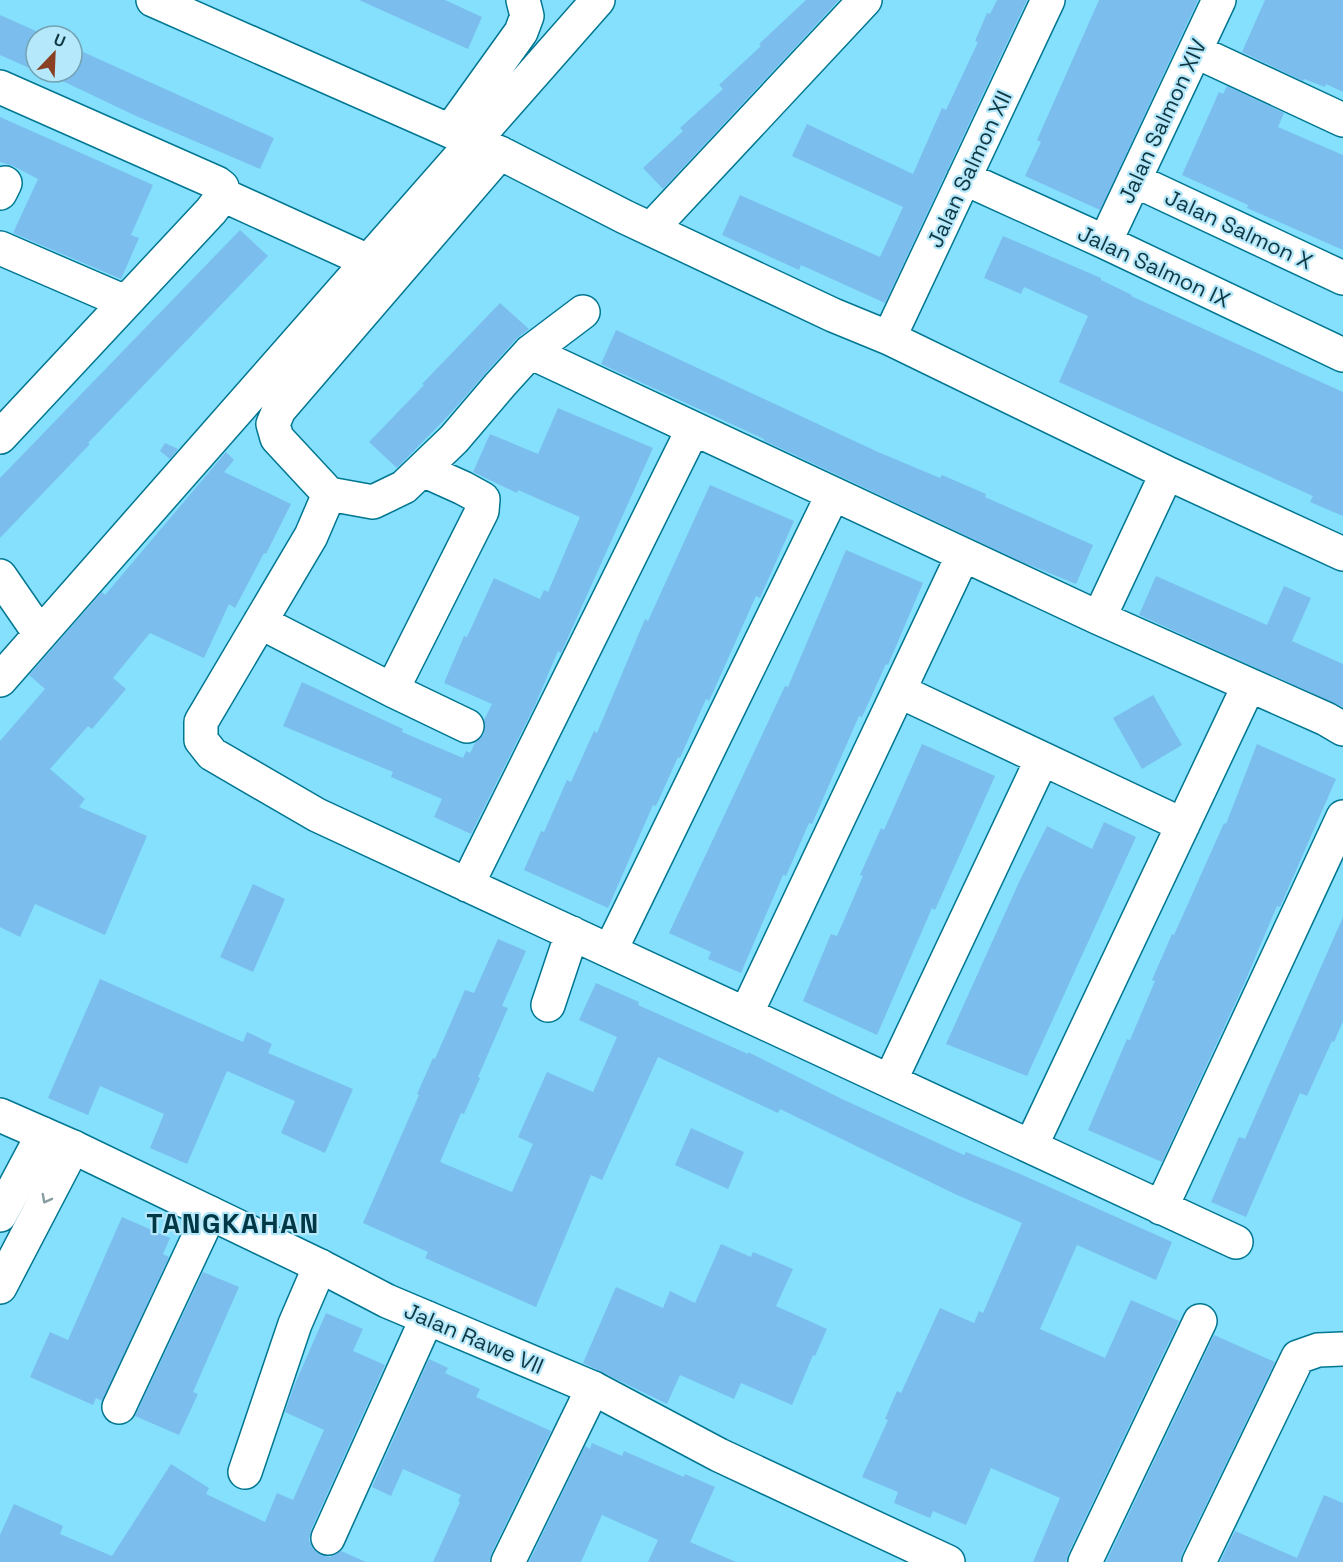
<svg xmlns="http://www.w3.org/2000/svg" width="1343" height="1562" font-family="'Space Grotesk',sans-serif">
<rect width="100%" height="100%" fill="#85e0fe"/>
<path fill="#7bbded" d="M 359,0 L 445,0 L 482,17 L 468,49 Z
M 806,0 L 839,0 L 663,189 L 643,168 L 683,131 L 680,128 L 723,89 L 719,85 L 761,46 L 759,44 Z
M 997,0 L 1027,0 L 885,303 L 801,265 L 799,270 L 722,235 L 740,195 L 880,257 L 903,207 L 792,156 L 807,124 L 913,174 L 942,108 L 946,110 L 978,42 L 975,41 L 987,13 L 990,14 Z
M 1099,0 L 1198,0 L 1100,210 L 1025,176 L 1041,142 L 1037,140 Z
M 1265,0 L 1343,0 L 1343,92 L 1326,84 L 1325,87 L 1304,79 L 1303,81 L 1242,52 Z
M 0,15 L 47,36 L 36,36 L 36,71 L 0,55 Z
M 72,47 L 274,138 L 260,169 L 136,116 L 50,75 L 50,77 L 38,72 L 72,72 Z
M 1227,86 L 1284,113 L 1278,127 L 1343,155 L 1343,250 L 1247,208 L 1248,205 L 1182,175 L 1219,92 L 1223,94 Z
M 0,117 L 153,185 L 131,235 L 139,238 L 121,279 L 13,233 L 38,179 L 13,166 L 0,162 Z
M 240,230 L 268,256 L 88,443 L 90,444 L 0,538 L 0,478 Z
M 1003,236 L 1101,278 L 1101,280 L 1132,295 L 1131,296 L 1343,392 L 1343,516 L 1310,502 L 1313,496 L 1059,382 L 1088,316 L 1024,287 L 1021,294 L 984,278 Z
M 500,303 L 529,329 L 516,339 L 448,416 L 397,468 L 369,442 L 424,385 L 422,384 Z
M 616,330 L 878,452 L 940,478 L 942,475 L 986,494 L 985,497 L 1093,545 L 1076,584 L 1020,561 L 763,440 L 764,439 L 601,364 Z
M 558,408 L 653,448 L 565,644 L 561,653 L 558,651 L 536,703 L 471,834 L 434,817 L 442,799 L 391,777 L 393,772 L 283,726 L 302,682 L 403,729 L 402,732 L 463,758 L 466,751 L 470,753 L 475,743 L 484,734 L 484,720 L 492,704 L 444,683 L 464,636 L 467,637 L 494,578 L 540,599 L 544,590 L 548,592 L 580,517 L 518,490 L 517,493 L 473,472 L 490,434 L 538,454 Z
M 165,443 L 178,449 L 170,459 L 160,451 Z
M 226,452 L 234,460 L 224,472 L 291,504 L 266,554 L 264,553 L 235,608 L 229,604 L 204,658 L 150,633 L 113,678 L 126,689 L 92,729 L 88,726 L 50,769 L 85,799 L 79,807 L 147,836 L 105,935 L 35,904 L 20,937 L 0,927 L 0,741 L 45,689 L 29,675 L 102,592 L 105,595 Z
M 710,485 L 794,521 L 760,598 L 756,596 L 709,701 L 706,699 L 680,758 L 678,757 L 656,806 L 653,805 L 608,908 L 524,870 L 541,831 L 544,832 L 567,780 L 571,782 L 594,731 L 597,733 L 645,619 L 648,621 Z
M 846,550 L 923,583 L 888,665 L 886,664 L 862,717 L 859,716 L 812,824 L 809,823 L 786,876 L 783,875 L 741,973 L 708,959 L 711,952 L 669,933 L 785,686 L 788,687 Z
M 1156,576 L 1267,625 L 1284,586 L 1311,598 L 1292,641 L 1343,664 L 1343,707 L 1139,615 Z
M 1153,695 L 1182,745 L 1142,769 L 1113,718 Z
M 922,744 L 995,776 L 935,910 L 932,908 L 877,1035 L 803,1001 L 831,934 L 837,936 L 863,876 L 860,875 L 881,828 L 884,830 Z
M 1257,744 L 1336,779 L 1280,907 L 1277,906 L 1244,984 L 1162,1162 L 1088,1130 L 1127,1039 L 1130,1040 L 1155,981 L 1152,980 L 1172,934 L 1174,935 L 1224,823 L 1226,824 Z
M 1104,822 L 1136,837 L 1027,1076 L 946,1044 L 1020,880 L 1047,826 L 1092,849 Z
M 253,884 L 285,899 L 253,972 L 220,957 Z
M 1343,917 L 1343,1021 L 1334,1042 L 1332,1041 L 1307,1096 L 1300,1093 L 1246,1217 L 1211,1202 L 1239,1137 L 1245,1139 Z
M 498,939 L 526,951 L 502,1006 L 508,1008 L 478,1077 L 480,1078 L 464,1114 L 461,1113 L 440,1162 L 512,1192 L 533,1144 L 518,1137 L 547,1072 L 593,1092 L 617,1037 L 579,1020 L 596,983 L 639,1002 L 638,1005 L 748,1054 L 748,1052 L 842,1099 L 964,1155 L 966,1152 L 1018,1173 L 1172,1242 L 1156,1280 L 1077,1245 L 1040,1329 L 1105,1358 L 1131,1300 L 1179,1321 L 1068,1554 L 1066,1562 L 1033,1562 L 1060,1498 L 991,1468 L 966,1525 L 933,1511 L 930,1518 L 894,1503 L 898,1492 L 862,1477 L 888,1420 L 885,1419 L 897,1391 L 901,1393 L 940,1308 L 974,1323 L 979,1311 L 983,1313 L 1022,1223 L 957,1195 L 780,1109 L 778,1113 L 658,1057 L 602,1180 L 591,1175 L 536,1307 L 425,1258 L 428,1252 L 363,1223 L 419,1095 L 417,1094 L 433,1058 L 435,1059 L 465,990 L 474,993 Z
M 100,979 L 243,1042 L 247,1032 L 272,1044 L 268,1053 L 353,1089 L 325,1153 L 281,1133 L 295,1101 L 227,1071 L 187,1164 L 150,1148 L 164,1114 L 100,1086 L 88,1115 L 48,1098 Z
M 691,1128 L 744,1152 L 728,1189 L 675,1165 Z
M 122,1217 L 170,1238 L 163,1254 L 169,1257 L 102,1401 L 96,1398 L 93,1405 L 30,1377 L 50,1332 L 68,1340 Z
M 721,1244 L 751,1257 L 753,1252 L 793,1269 L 776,1306 L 827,1329 L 815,1356 L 813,1355 L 792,1405 L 741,1383 L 734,1399 L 680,1375 L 667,1404 L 583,1363 L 616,1287 L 663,1308 L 670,1291 L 695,1303 Z
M 203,1272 L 239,1287 L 193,1392 L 198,1394 L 179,1435 L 135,1416 Z
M 326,1313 L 363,1329 L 353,1351 L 385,1365 L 311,1530 L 309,1540 L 313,1549 L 321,1555 L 330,1557 L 341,1551 L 366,1562 L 0,1562 L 0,1535 L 14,1504 L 63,1526 L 60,1534 L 112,1556 L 171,1464 L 209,1488 L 206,1494 L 265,1522 L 277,1493 L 293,1500 L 324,1430 L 285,1412 L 294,1386 Z
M 1214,1335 L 1275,1362 L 1182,1554 L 1180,1562 L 1106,1562 Z
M 429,1359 L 448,1368 L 445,1373 L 480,1389 L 476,1397 L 551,1431 L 491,1554 L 489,1562 L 433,1562 L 460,1502 L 458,1501 L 461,1495 L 403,1469 L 391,1496 L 372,1487 Z
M 592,1443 L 622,1456 L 624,1451 L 684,1477 L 685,1474 L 715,1487 L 690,1542 L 736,1562 L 648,1562 L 658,1540 L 602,1515 L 581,1562 L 529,1562 L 585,1446 L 590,1449 Z
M 1324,1495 L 1343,1503 L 1343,1562 L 1220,1562 L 1235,1531 L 1297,1558 Z"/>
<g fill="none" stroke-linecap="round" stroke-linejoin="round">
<g stroke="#007691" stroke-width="36">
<path id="minor" d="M 153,0 L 500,153 L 625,217 L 833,315 L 889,338 L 1167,473 L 1343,554
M 1195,51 L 1343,120
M 0,87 L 217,183 L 222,187 L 223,195 L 211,211 L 0,437
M 450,131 L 521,32 L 527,16 L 523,0
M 500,153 L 279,410 L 273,424 L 277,438 L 329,494 L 311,536 L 201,722 L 201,740 L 212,754 L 317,815 L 1236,1242
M 964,178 L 1105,242 L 1343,355
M 1134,180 L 1343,278
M 0,193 L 5,183
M 223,195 L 368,261
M 651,229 L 865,0
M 1105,242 L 1219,0
M 0,248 L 125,302
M 889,338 L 1048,0
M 530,352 L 583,312
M 329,494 L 373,502 L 404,487 L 454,439 L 500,385 L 530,352 L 1099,618 L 1326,719 L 1343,729
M 0,576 L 40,634
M 1099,618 L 1167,473
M 260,622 L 392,690 L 482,511 L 483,499 L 463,488 L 423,470
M 0,680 L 598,0
M 392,690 L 467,726
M 899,691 L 1183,825
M 467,885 L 693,429
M 610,951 L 833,494
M 548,1005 L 572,933
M 746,1014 L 963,555
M 890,1081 L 1042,759
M 1031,1146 L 1249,685
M 1161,1208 L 1343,817
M 0,1215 L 43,1134
M 0,1287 L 73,1147
M 119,1407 L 210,1213
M 245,1472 L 295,1324 L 320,1266
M 328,1538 L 427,1318
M 508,1562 L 593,1388
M 1085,1562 L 1200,1321
M 1199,1562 L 1298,1357 L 1318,1350 L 1343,1349"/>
</g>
<g stroke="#007691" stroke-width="36">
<path id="major" d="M 0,1115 L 73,1147 L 320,1266 L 387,1301 L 593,1388 L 719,1455 L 948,1562"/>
</g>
<use href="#minor" stroke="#fff" stroke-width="33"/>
<use href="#major" stroke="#fff" stroke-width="33"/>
</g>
<defs><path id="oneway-chevron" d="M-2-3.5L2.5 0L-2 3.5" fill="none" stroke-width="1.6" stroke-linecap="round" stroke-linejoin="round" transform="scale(1.5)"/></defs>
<use stroke="#889ca1" href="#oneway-chevron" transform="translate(46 1199) rotate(118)"/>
<g text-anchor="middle" stroke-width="4.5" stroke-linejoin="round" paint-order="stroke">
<g font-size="22" fill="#103843" stroke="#b5e8fa">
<text transform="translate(1162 121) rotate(-65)" y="8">Jalan Salmon XIV</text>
<text transform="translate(969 169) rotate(-65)" y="8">Jalan Salmon XII</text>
<text transform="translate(1239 229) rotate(25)" y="8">Jalan Salmon X</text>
<text transform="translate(1154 266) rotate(25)" y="8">Jalan Salmon IX</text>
<text transform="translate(474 1338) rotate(23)" y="8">Jalan Rawe VII</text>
</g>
<g font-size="28" font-weight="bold" letter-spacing="1.5" fill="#003846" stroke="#b5e8fa">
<text x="233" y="1233">TANGKAHAN</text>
</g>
</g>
<g transform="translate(54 54) rotate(23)"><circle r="28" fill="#b5e8fa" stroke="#73a2b1" stroke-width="1.5"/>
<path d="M0-4.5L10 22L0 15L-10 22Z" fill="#894023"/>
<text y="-9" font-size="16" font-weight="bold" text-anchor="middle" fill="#103843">U</text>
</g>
</svg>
